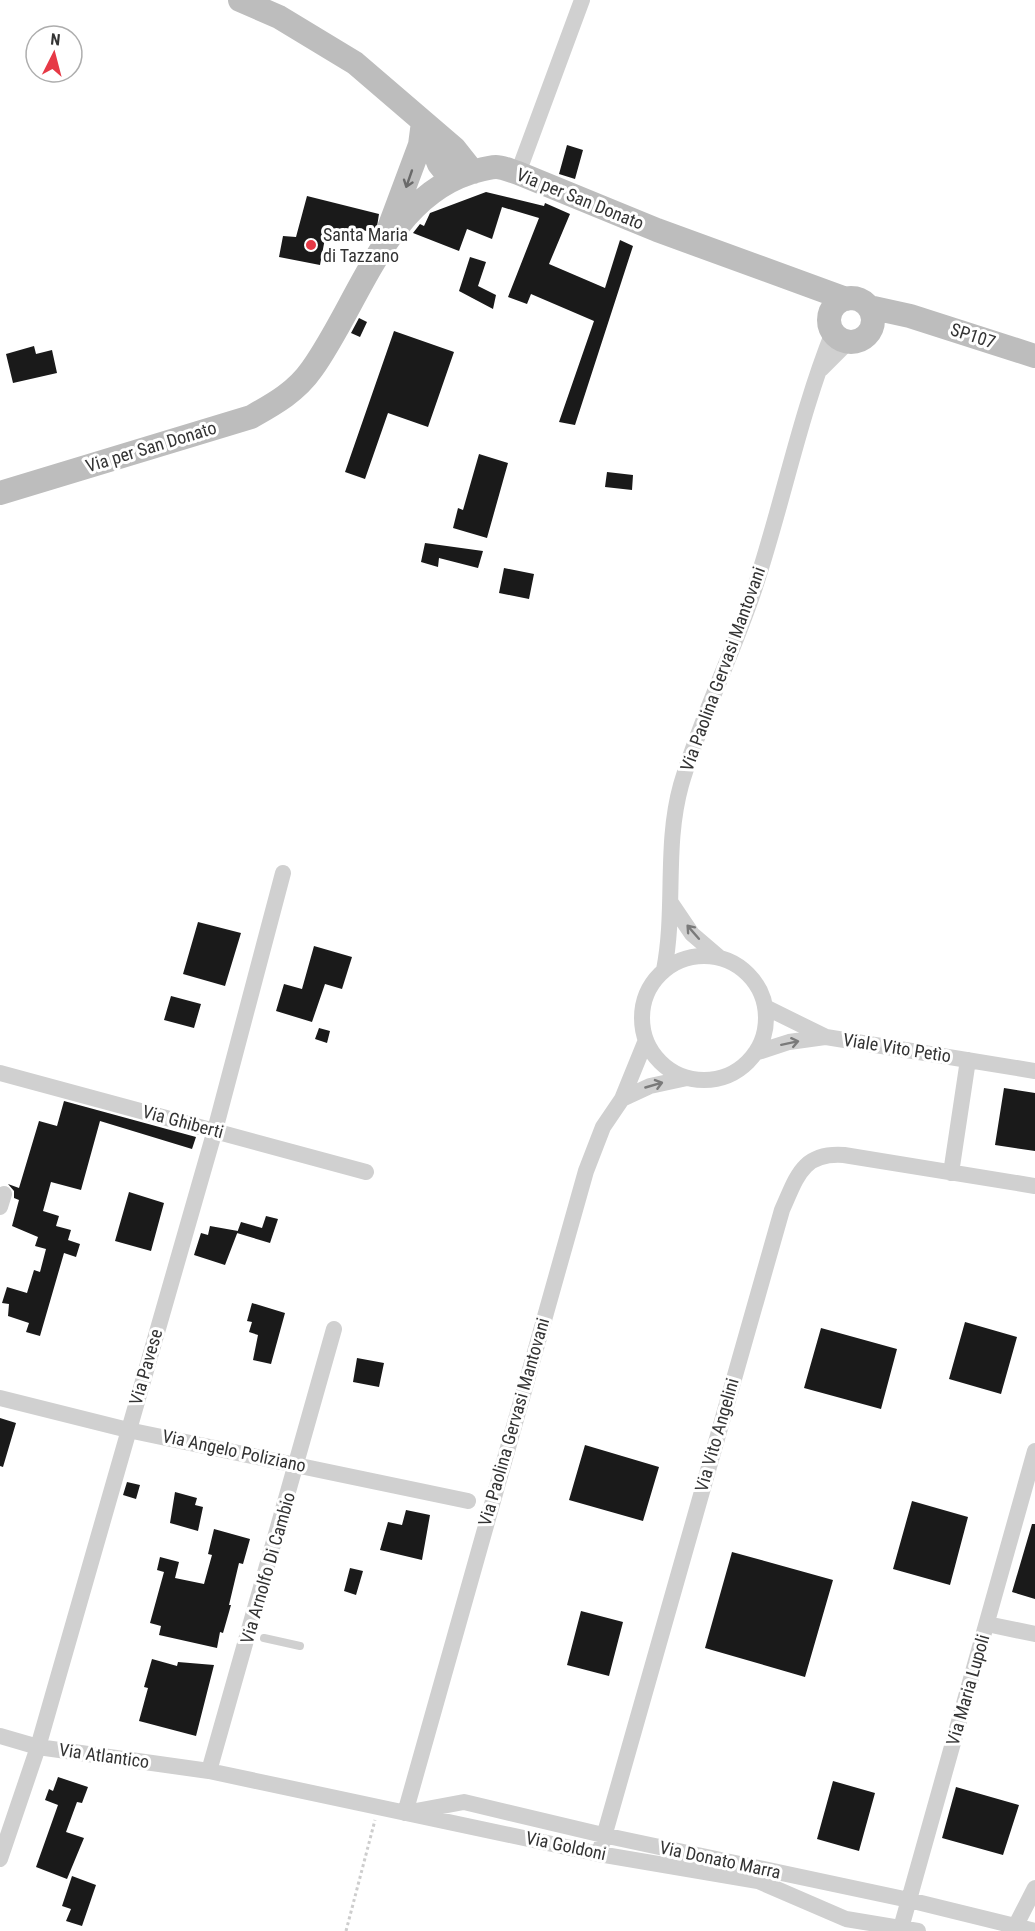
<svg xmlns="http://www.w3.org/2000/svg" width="1035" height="1931" font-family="'Roboto Condensed',sans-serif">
<rect width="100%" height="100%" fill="#fff"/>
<path fill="#1a1a1a" d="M 567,145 L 583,150 L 575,179 L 559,174 Z
M 486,192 L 544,206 L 545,203 L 570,214 L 549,264 L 605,288 L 620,240 L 633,246 L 575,425 L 559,422 L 594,321 L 531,294 L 527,304 L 508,297 L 539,218 L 502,207 L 492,239 L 467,229 L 459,251 L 413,233 L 420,224 L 424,226 L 430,213 Z
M 307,196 L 379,214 L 376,233 L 352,228 L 350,235 L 326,233 L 320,265 L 279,257 L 283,236 L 296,237 Z
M 470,257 L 486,262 L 478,286 L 496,295 L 493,309 L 459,291 Z
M 359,318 L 367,322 L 360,337 L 351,333 Z
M 394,331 L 454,352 L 428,427 L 388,413 L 365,479 L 345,472 Z
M 34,346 L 36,354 L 52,350 L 57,373 L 13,383 L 6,354 Z
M 479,454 L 508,463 L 487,538 L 453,528 L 458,508 L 463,510 Z
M 607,472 L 633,475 L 632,490 L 605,487 Z
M 425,543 L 483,551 L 478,568 L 439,558 L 438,567 L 421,562 Z
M 504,568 L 534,574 L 529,599 L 499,593 Z
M 198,922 L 241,933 L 225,986 L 183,974 Z
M 314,946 L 352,957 L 342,989 L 325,984 L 312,1022 L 276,1011 L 284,984 L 302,989 Z
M 171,996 L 201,1004 L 194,1028 L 164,1020 Z
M 319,1028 L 330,1031 L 327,1043 L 315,1039 Z
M 1004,1088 L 1035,1093 L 1035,1151 L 995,1145 Z
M 64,1101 L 196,1137 L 192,1149 L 100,1121 L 81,1190 L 51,1182 L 43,1211 L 59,1216 L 56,1226 L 71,1230 L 68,1240 L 80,1244 L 76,1257 L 64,1253 L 40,1336 L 26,1332 L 29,1323 L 8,1316 L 9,1304 L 2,1303 L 7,1287 L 27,1293 L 34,1270 L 40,1272 L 46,1249 L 35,1246 L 38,1237 L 12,1226 L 19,1200 L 14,1198 L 14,1191 L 8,1184 L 19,1188 L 39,1121 L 57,1126 Z
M 129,1192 L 164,1203 L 151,1251 L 115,1241 Z
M 266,1216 L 278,1219 L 270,1243 L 237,1233 L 241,1222 L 262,1228 Z
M 210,1226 L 238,1231 L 225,1265 L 194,1255 L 201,1233 L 208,1235 Z
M 252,1303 L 285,1313 L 271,1364 L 253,1360 L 258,1335 L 249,1332 L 252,1322 L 247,1321 Z
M 965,1322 L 1017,1337 L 1001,1394 L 949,1379 Z
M 821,1328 L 897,1349 L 881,1409 L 804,1388 Z
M 357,1358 L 384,1363 L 379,1387 L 353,1382 Z
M 0,1418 L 16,1423 L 3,1467 L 0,1466 Z
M 585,1445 L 659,1467 L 643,1521 L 569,1500 Z
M 127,1482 L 140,1485 L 136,1499 L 123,1495 Z
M 175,1492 L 197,1498 L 195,1505 L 203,1507 L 198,1531 L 170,1523 Z
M 912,1501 L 968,1517 L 950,1585 L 893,1569 Z
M 406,1510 L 430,1515 L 422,1560 L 380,1550 L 388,1522 L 402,1525 Z
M 1032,1524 L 1035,1524 L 1035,1599 L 1012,1592 Z
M 214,1529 L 250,1539 L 243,1564 L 239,1563 L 229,1605 L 231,1605 L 223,1633 L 220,1632 L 217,1648 L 159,1635 L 161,1626 L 150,1623 L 164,1572 L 157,1570 L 160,1557 L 179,1562 L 175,1578 L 204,1584 L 212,1555 L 208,1554 Z
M 732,1552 L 833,1580 L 805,1677 L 705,1648 Z
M 350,1568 L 363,1571 L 356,1595 L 344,1591 Z
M 581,1611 L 623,1622 L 609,1676 L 567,1665 Z
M 152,1659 L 177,1666 L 178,1662 L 214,1665 L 196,1736 L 139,1721 L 148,1688 L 144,1687 Z
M 58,1777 L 88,1787 L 82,1803 L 77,1802 L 66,1832 L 84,1838 L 67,1879 L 36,1867 L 58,1805 L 45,1800 L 49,1789 L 53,1791 Z
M 833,1781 L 875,1793 L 859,1851 L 817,1839 Z
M 956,1787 L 1019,1805 L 1003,1855 L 942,1838 Z
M 72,1876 L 96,1885 L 82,1926 L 66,1921 L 71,1909 L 62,1906 Z"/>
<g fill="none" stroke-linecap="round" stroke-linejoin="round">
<path stroke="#cdcdcd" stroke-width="3" stroke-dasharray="3 3" stroke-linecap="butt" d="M 346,1931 L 375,1820"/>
<path stroke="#d0d0d0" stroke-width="8" d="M 264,1638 L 300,1646"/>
<path stroke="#d0d0d0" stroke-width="16" d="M 518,173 L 582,0
M 821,369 L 848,342
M 671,903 L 692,934 L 720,958
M642 1018a62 62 0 1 1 124 0a62 62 0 1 1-124 0Z
M 664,970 C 676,909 664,846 681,785 C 700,720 731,658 753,593 C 782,507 799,417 833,332
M 765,1007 L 826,1037 L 1035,1071
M 646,1040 L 622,1099 L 603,1127 L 586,1171 L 405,1813 L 464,1802 L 603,1835 L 909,1900 L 1035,1931
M 755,1053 L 789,1042 L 825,1037
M 0,1073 L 366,1172
M 622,1099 L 650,1086 L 687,1078
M 951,1173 L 968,1060
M 0,1207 L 4,1194
M 0,1398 L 128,1430 L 468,1501
M 987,1624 L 1035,1634
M 0,1736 L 38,1747 L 209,1771 L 599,1854 L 758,1881 L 846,1919 L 918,1931
M 209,1771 L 334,1329
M 599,1854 L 782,1210 C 797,1177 802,1152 844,1155 L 1035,1186
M 0,1859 L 38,1747 L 215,1130 L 283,873
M 1015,1927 L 1035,1888
M 901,1928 L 1035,1451"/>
<path stroke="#bdbdbd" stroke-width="24" d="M 240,0 L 279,17 L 355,63 L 454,148 L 473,172
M 423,124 L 439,164 L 451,179
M 389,228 L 420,145 L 423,122
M829 320a22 22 0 1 1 44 0a22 22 0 1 1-44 0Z
M 869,307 L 910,316 L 1035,356
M 0,493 L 251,417 C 274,404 296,392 312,369 C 358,305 386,200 469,173 C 477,171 488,167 496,167 C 503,167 511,171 518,173 L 657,230 L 846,299"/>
</g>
<defs><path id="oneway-shaft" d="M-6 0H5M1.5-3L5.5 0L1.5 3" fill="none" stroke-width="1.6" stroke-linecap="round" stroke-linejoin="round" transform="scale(1.5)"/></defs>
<use stroke="#6a6a6a" href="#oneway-shaft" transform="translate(409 179) rotate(109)"/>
<g stroke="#7a7a7a">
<use href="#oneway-shaft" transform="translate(693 932) rotate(-131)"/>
<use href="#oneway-shaft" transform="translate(790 1043) rotate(-12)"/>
<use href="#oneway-shaft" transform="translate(654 1085) rotate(-16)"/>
</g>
<circle fill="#e63946" stroke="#fff" stroke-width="2" cx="311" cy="245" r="6"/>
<g text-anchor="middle" stroke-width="6" stroke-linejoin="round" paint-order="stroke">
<g font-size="18" fill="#333" stroke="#fff">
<text transform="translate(580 199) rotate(22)" y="6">Via per San Donato</text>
<text transform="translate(973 336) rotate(18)" y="6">SP107</text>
<text transform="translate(151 447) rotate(-17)" y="6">Via per San Donato</text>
<text transform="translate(723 669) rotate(-70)" y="6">Via Paolina Gervasi Mantovani</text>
<text transform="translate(897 1048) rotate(9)" y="6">Viale Vito Petìo</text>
<text transform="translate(183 1122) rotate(15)" y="6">Via Ghiberti</text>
<text transform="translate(146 1367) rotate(-74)" y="6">Via Pavese</text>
<text transform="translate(514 1422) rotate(-74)" y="6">Via Paolina Gervasi Mantovani</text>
<text transform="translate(717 1435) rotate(-74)" y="6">Via Vito Angelini</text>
<text transform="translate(234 1451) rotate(12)" y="6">Via Angelo Poliziano</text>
<text transform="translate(268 1568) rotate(-74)" y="6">Via Arnolfo Di Cambio</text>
<text transform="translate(968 1690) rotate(-74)" y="6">Via Maria Lupoli</text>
<text transform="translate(104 1756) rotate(8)" y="6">Via Atlantico</text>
<text transform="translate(566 1846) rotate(12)" y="6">Via Goldoni</text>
<text transform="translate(720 1860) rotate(12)" y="6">Via Donato Marra</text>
</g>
<g font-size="18" fill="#333" stroke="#fff" text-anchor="start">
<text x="323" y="241">Santa Maria<tspan x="323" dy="21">di Tazzano</tspan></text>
</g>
</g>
<g transform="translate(54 54) rotate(6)"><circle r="28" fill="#ffffff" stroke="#adadad" stroke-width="1.5"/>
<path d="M0-4.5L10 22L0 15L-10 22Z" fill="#e63946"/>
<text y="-9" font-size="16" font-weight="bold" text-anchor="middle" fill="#333333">N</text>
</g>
</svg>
